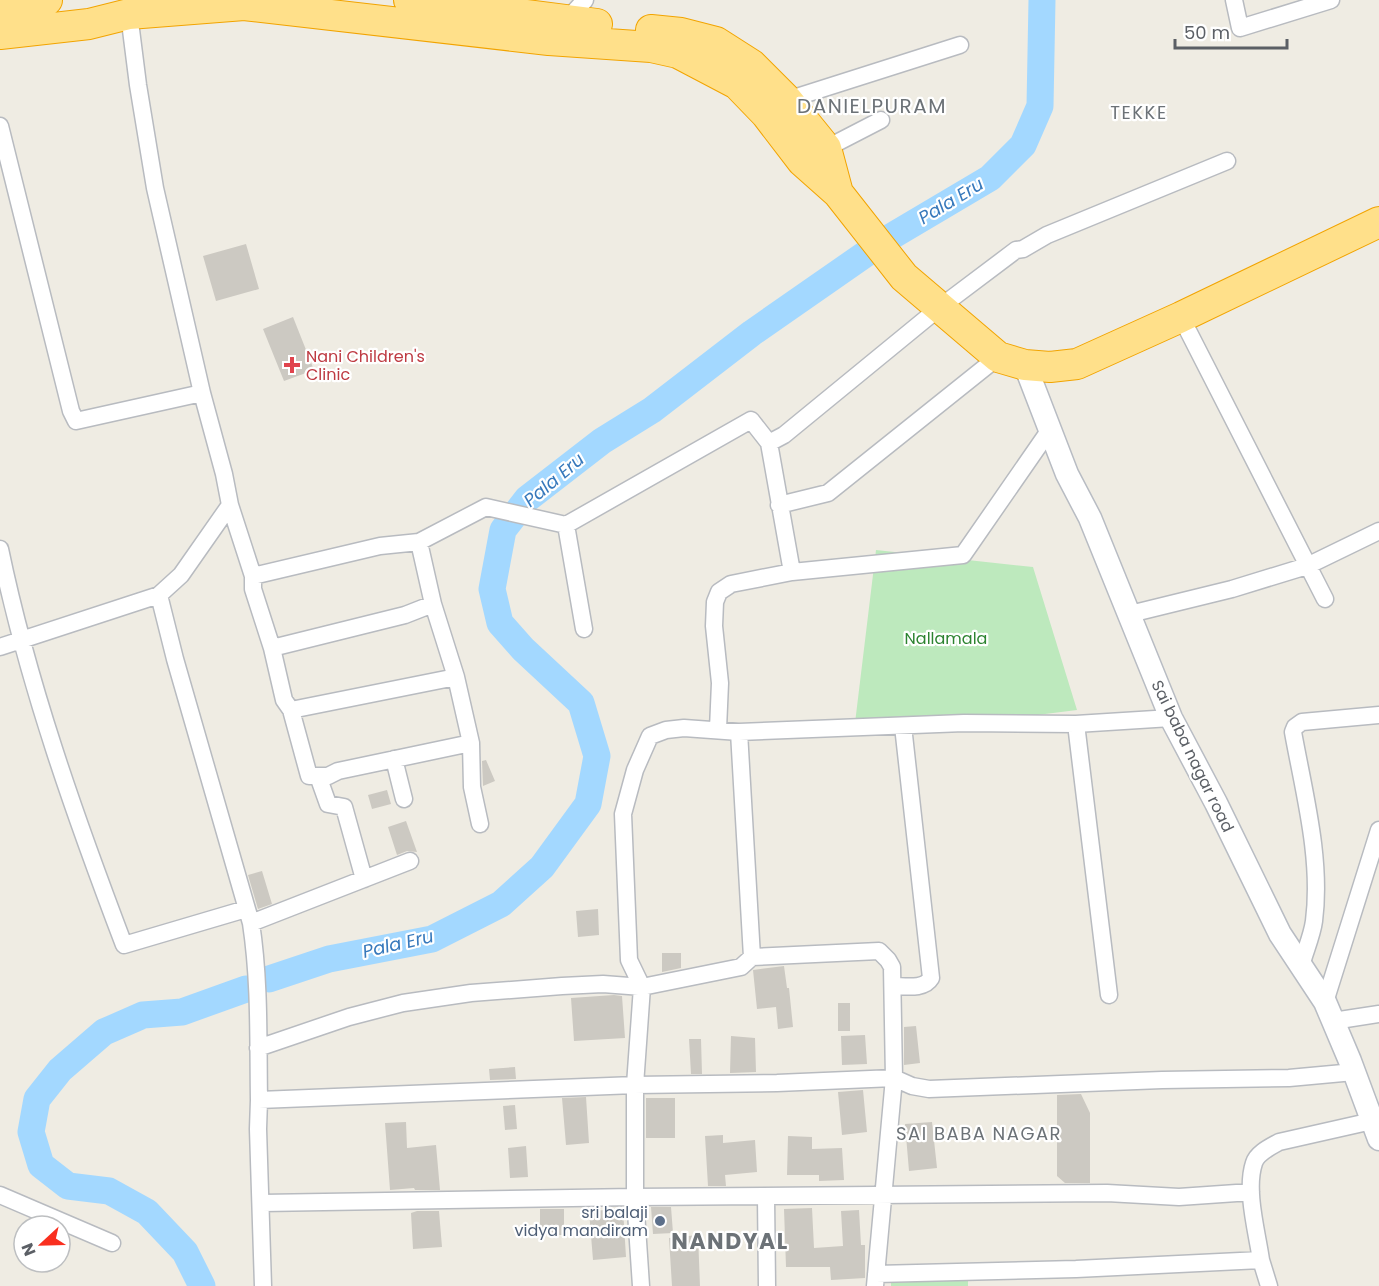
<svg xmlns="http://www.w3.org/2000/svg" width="1379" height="1286" font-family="Poppins,sans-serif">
<rect width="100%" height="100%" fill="#efece3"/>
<path fill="#bde9bd" d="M 876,550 L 1033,567 L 1077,710 L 1021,717 L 855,723 Z
M 968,1279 L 968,1286 L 891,1286 L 891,1283 Z"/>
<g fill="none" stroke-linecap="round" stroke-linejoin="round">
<path stroke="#a3d8ff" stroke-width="27" d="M 269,979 L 329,959 L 432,939 L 501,904 L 542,867 L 588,804 L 597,756 L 581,703 L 523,649 L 500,623 L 492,589 L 503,530 L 527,499 L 602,441 L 652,410 L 752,333 L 887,239 L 990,178 L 1023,145 L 1040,106 L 1042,0
M 202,1286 L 185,1252 L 147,1212 L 109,1191 L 68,1186 L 41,1165 L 31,1132 L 37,1099 L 60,1070 L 104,1032 L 143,1015 L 182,1012 L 246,989"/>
</g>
<path fill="#ccc9c2" d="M 246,244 L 259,289 L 216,301 L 203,256 Z
M 293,317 L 314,370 L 284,381 L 263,329 Z
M 486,760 L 495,781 L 483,786 L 482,761 Z
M 387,790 L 391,804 L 372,809 L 368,795 Z
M 406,821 L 417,852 L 407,851 L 397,855 L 388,827 Z
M 262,871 L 272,904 L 258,909 L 248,875 Z
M 598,909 L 599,935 L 578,937 L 576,911 Z
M 662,953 L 681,953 L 681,968 L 662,972 Z
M 784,966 L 787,988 L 789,988 L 793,1027 L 778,1029 L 776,1007 L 757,1009 L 753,970 Z
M 614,995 L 622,996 L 625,1038 L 574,1041 L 571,998 Z
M 838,1003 L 850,1003 L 850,1031 L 838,1031 Z
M 916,1026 L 920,1063 L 904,1065 L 904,1027 Z
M 865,1035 L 867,1064 L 842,1065 L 841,1036 Z
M 731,1036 L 755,1038 L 756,1072 L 730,1073 Z
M 689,1039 L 701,1039 L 702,1074 L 691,1074 Z
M 515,1067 L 516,1079 L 490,1080 L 489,1069 Z
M 863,1090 L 867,1132 L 842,1135 L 838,1092 Z
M 1081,1094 L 1090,1113 L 1090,1183 L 1065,1183 L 1057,1176 L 1057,1095 Z
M 586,1097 L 589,1143 L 566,1145 L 562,1098 Z
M 646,1098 L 675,1098 L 675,1138 L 646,1138 Z
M 515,1105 L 517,1129 L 505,1130 L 503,1106 Z
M 406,1122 L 407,1148 L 436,1145 L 440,1190 L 415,1190 L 414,1188 L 390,1190 L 385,1123 Z
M 932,1122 L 937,1168 L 909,1171 L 905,1124 Z
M 723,1135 L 723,1143 L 755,1140 L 757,1172 L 725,1175 L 726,1186 L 708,1186 L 705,1136 Z
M 788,1136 L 812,1137 L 812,1149 L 842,1148 L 844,1180 L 819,1181 L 819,1175 L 787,1175 Z
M 526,1146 L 528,1177 L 510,1178 L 508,1148 Z
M 651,1207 L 671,1207 L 673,1233 L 653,1234 Z
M 812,1208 L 814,1248 L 843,1246 L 841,1211 L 859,1210 L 861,1245 L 865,1245 L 865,1278 L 831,1280 L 830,1267 L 786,1267 L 784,1209 Z
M 540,1209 L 564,1209 L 564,1235 L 540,1235 Z
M 623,1209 L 626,1257 L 593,1260 L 589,1211 Z
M 417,1211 L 439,1211 L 442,1247 L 413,1249 L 411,1213 Z
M 698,1235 L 700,1286 L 672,1286 L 669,1238 Z"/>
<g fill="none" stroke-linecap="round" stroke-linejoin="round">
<g stroke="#b8bbc0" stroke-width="19">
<path id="street" d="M 1234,0 L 1240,28 L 1331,0
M 129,14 L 138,85 L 155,188 L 202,393 L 224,474 L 230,505 L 181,575 L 159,595 L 175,659 L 251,923 C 260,982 258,1041 259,1100 L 635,1085 L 777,1083 L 894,1078 L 912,1086 L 929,1089 L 1162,1080 L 1289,1078 L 1354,1072
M 565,22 L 585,0
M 782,103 L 787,100 L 960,45
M 0,126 L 71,411 L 76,421 L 202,393
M 819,152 L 881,120
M 1181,317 L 1325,599
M 230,505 L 253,576 L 253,589 L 272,648 L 284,700 L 291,710 L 309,776 L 328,776 L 338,771 L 471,743
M 779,505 L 828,493 L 998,357
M 566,525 L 751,420 L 769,443
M 419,542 L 433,604 L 456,677 L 471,743 L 472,787 L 480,824
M 0,549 C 28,684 75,816 124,945 L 246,909
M 792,572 L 769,443 L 784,435 L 939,308 L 1016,250 L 1023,249 L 1047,235 L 1227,161
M 253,576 L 380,546 L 419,542 L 486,507 L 566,525 L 584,629
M 1130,614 L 1232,589 L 1307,566 L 1379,531
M 0,647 L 159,595
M 272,648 L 405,615 L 433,604
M 291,710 L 456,677
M 1076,724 L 1109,995
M 718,729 L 720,683 L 714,626 L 715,602 L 719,592 L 731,584 L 792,572 L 963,555 L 1051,428
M 739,732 L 752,957
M 394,759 L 404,799
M 318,776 L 328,804 L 344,807 L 364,879
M 251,923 L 410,861
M 1301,966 C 1305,951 1312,936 1314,921 C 1322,859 1304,793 1293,732 L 1295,727 L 1302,722 L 1379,715
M 893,986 C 905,986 924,990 931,978 L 903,726
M 1325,1002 L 1379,830
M 1333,1021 L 1379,1014
M 258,1048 L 349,1017 L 403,1003 L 471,993 L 562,986 L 603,984 L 642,987 L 741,967 L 752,957 L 879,951 L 888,960 L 892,967 L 894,1078 L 875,1286
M 259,1100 L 258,1129 L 263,1286
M 0,1195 L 112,1243
M 766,1197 L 767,1286
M 262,1203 L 635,1197 L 1107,1193 L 1179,1197 L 1251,1192
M 1261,1260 L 1269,1286
M 876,1274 L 1076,1269 L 1261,1260 C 1257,1232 1245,1190 1254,1163 C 1257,1153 1270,1147 1279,1142 L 1372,1121
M 641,1286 L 635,1197 L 635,1085 L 642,987 L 629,960 L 623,814 L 635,770 L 650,736 L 666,730 L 684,728 L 739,732 L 964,723 L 1076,724 L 1171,718"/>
</g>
<g stroke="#b8bcc3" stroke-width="25">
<path id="secondary" d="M 1025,365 L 1067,474 L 1090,518 L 1171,718 L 1216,803 L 1280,934 L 1325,1002 L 1350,1061 L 1379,1139"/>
</g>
<g stroke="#f2a400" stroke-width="32">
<path id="highway" d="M 409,0 L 597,24
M 0,5 L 47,0
M 651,30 L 681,33 L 716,42 L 752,65 L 787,100 L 826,148 L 838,193
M 0,34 L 89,24 L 129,14 L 244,5 L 549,40 L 651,47 L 678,53 L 737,84 L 766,114 L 802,161 L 838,193 L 904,277 L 998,357 L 1025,365 L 1050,367 L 1077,364 L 1181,317 L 1379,222"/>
</g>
<use href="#street" stroke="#fff" stroke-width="16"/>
<use href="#secondary" stroke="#fff" stroke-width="22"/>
<use href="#highway" stroke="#ffe08a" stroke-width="30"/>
</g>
<path fill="#e0444e" stroke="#fff" stroke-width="2" d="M289 356h6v6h6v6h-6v6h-6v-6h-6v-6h6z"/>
<circle fill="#5c6f8a" stroke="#fff" stroke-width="2" cx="660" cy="1221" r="6"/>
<g text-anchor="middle" stroke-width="4.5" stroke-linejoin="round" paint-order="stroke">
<g font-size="16" fill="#be3a42" stroke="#fff" text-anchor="start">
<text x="306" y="362">Nani Children's<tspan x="306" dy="18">Clinic</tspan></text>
</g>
<g font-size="16" fill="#2c8330" stroke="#fff">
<text x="946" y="644">Nallamala</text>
</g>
<g font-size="16" fill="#5b5f65" stroke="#fff">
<text transform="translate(1193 756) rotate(64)" y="6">Sai baba nagar road</text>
</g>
<g font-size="16" fill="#4e5e75" stroke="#fff" text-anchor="end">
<text x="648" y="1218">sri balaji<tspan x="648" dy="18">vidya mandiram</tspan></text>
</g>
<g font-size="18" letter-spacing="1.5" fill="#6c7277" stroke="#fff">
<text x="1139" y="119">TEKKE</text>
<text x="979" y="1140">SAI BABA NAGAR</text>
</g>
<g font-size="18" font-style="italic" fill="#3678bb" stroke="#fff">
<text transform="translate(951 201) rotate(-31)" y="6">Pala Eru</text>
<text transform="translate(554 480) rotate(-40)" y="6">Pala Eru</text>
<text transform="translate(398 944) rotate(-13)" y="6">Pala Eru</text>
</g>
<g font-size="20" letter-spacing="1.5" fill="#6c7277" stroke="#fff">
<text x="872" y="113">DANIELPURAM</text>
</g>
<g font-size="22" font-weight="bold" letter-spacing="1.5" fill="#6c7277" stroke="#fff">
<text x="730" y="1249">NANDYAL</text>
</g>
</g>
<g transform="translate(42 1244) rotate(248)"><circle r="28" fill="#ffffff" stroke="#bdbfc1" stroke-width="1.5"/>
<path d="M0-4.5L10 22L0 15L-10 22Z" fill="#f92f1f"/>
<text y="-9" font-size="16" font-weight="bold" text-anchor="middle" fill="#5b5f65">N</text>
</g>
<path d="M1175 39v9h112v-9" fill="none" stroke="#5b5f65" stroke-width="3"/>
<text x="1184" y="39" font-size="18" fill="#5b5f65" stroke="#ffffff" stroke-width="4.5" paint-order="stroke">50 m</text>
</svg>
